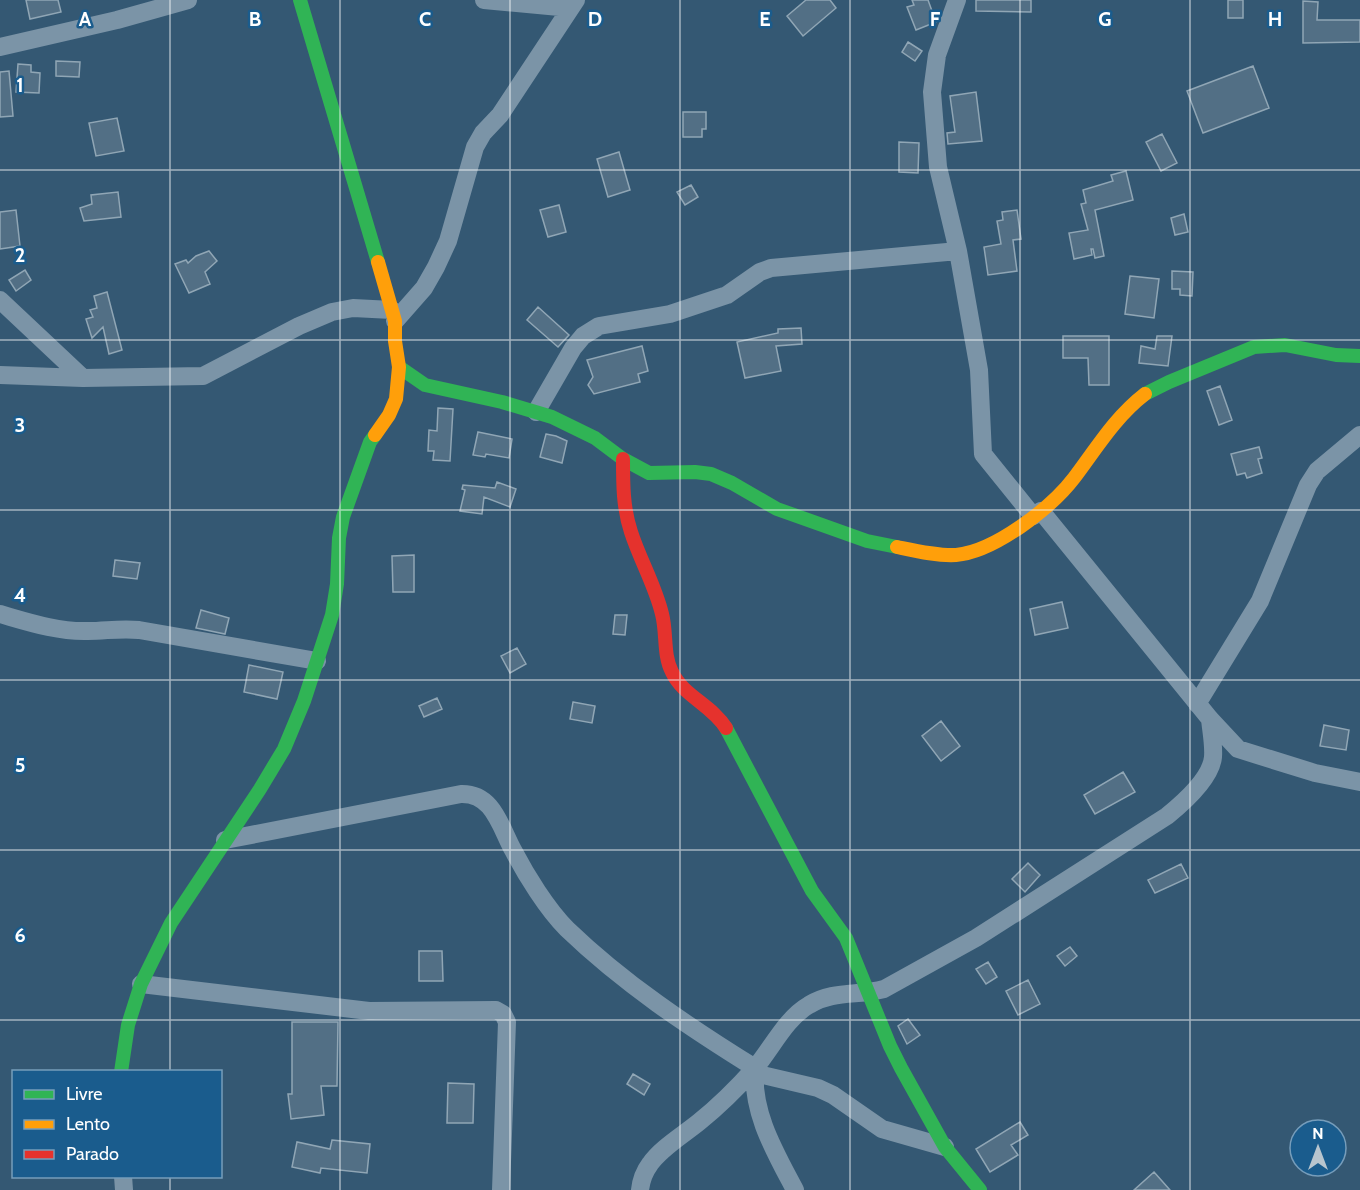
<svg xmlns="http://www.w3.org/2000/svg" width="1360" height="1190" font-family="Cabin,sans-serif">
<rect width="100%" height="100%" fill="#345873"/>
<path fill="#526f85" stroke="#90a6b5" stroke-width="1.5" d="M 26,0 L 58,0 L 61,12 L 30,19 Z
M 806,0 L 830,0 L 836,8 L 803,36 L 787,16 Z
M 912,0 L 928,0 L 936,22 L 916,30 L 907,7 L 914,5 Z
M 976,0 L 1031,0 L 1031,12 L 976,11 Z
M 1228,0 L 1243,0 L 1243,18 L 1228,18 Z
M 1303,1 L 1318,2 L 1317,20 L 1360,20 L 1360,42 L 1303,43 Z
M 908,42 L 922,51 L 915,61 L 902,52 Z
M 56,61 L 80,62 L 79,77 L 56,76 Z
M 18,64 L 31,65 L 31,72 L 40,73 L 39,93 L 16,92 Z
M 1253,66 L 1269,108 L 1203,133 L 1187,91 Z
M 9,71 L 13,116 L 0,117 L 0,72 Z
M 976,92 L 982,141 L 948,144 L 947,133 L 955,132 L 950,96 Z
M 683,112 L 706,112 L 706,129 L 702,129 L 702,137 L 683,137 Z
M 117,118 L 124,151 L 96,156 L 89,123 Z
M 1162,134 L 1177,163 L 1161,171 L 1146,142 Z
M 899,142 L 919,143 L 918,173 L 899,172 Z
M 619,152 L 630,190 L 608,197 L 597,159 Z
M 1126,171 L 1133,200 L 1095,210 L 1104,256 L 1095,258 L 1093,249 L 1091,249 L 1092,255 L 1074,259 L 1069,233 L 1088,230 L 1081,204 L 1086,203 L 1083,190 L 1113,181 L 1111,175 Z
M 691,185 L 698,197 L 685,205 L 677,192 Z
M 118,192 L 121,217 L 84,221 L 80,208 L 92,204 L 91,195 Z
M 559,205 L 566,232 L 548,237 L 540,210 Z
M 16,210 L 20,246 L 0,249 L 0,212 Z
M 1017,210 L 1021,239 L 1013,240 L 1017,271 L 988,275 L 984,247 L 1001,244 L 997,221 L 1003,220 L 1002,212 Z
M 1184,214 L 1188,232 L 1175,235 L 1171,218 Z
M 209,251 L 217,261 L 205,272 L 210,284 L 189,293 L 175,264 L 186,260 L 188,263 L 196,256 Z
M 25,270 L 31,280 L 16,291 L 9,280 Z
M 1172,271 L 1193,272 L 1192,296 L 1180,295 L 1180,289 L 1172,289 Z
M 1130,276 L 1159,279 L 1154,318 L 1125,314 Z
M 107,292 L 122,350 L 109,354 L 103,327 L 92,338 L 86,319 L 93,317 L 90,310 L 97,308 L 94,296 Z
M 538,307 L 569,335 L 558,347 L 527,320 Z
M 801,328 L 802,344 L 776,346 L 781,371 L 745,378 L 737,342 L 778,333 L 778,329 Z
M 1063,336 L 1109,336 L 1109,385 L 1089,385 L 1088,358 L 1063,358 Z
M 1157,336 L 1172,336 L 1168,366 L 1139,363 L 1141,346 L 1155,349 Z
M 642,346 L 648,371 L 638,374 L 640,382 L 594,394 L 588,385 L 593,377 L 587,360 Z
M 1220,386 L 1232,420 L 1219,425 L 1207,391 Z
M 438,408 L 453,409 L 450,461 L 433,460 L 434,451 L 428,451 L 429,430 L 437,431 Z
M 478,432 L 512,439 L 509,458 L 486,454 L 485,457 L 473,455 Z
M 546,434 L 556,436 L 567,441 L 562,463 L 540,457 Z
M 1259,447 L 1262,458 L 1258,459 L 1262,473 L 1247,478 L 1245,473 L 1237,475 L 1231,454 Z
M 497,482 L 516,489 L 510,507 L 484,497 L 482,514 L 460,511 L 465,490 L 462,489 L 463,485 L 495,488 Z
M 414,555 L 414,592 L 393,592 L 392,556 Z
M 115,560 L 140,563 L 137,579 L 113,576 Z
M 1062,602 L 1068,628 L 1035,635 L 1030,609 Z
M 201,610 L 229,618 L 225,634 L 196,628 Z
M 615,615 L 627,615 L 625,635 L 613,634 Z
M 517,648 L 526,664 L 510,673 L 501,656 Z
M 249,665 L 283,672 L 277,699 L 244,692 Z
M 437,698 L 442,709 L 424,717 L 419,706 Z
M 573,702 L 595,706 L 592,723 L 570,719 Z
M 941,721 L 960,746 L 941,761 L 922,736 Z
M 1324,725 L 1349,730 L 1346,750 L 1320,746 Z
M 1123,772 L 1135,792 L 1095,814 L 1084,795 Z
M 1028,863 L 1040,875 L 1025,892 L 1012,879 Z
M 1181,864 L 1188,878 L 1155,893 L 1148,880 Z
M 1070,947 L 1077,956 L 1065,966 L 1057,956 Z
M 419,951 L 442,951 L 443,981 L 419,981 Z
M 988,962 L 997,977 L 986,984 L 976,969 Z
M 1028,980 L 1040,1004 L 1018,1015 L 1006,991 Z
M 908,1019 L 920,1035 L 907,1044 L 898,1026 Z
M 292,1022 L 338,1022 L 337,1086 L 321,1086 L 324,1115 L 291,1119 L 288,1094 L 292,1094 Z
M 633,1074 L 650,1084 L 644,1095 L 627,1084 Z
M 448,1083 L 474,1084 L 473,1123 L 447,1123 Z
M 1020,1122 L 1028,1135 L 1011,1145 L 1018,1155 L 990,1172 L 976,1149 Z
M 332,1140 L 370,1144 L 367,1173 L 321,1168 L 320,1173 L 292,1167 L 297,1142 L 330,1149 Z
M 1154,1172 L 1170,1190 L 1134,1190 Z"/>
<g fill="none" stroke-linecap="round" stroke-linejoin="round">
<path stroke="#7b94a7" stroke-width="18" d="M 484,0 L 570,8
M 957,0 L 937,55 L 932,92 L 938,167 L 958,251 L 979,370 L 983,454 L 1033,516 L 1041,511 L 1210,719 L 1238,749 L 1315,773 L 1360,782
M 0,47 L 117,20 L 188,0
M 0,300 L 83,378
M 395,321 L 424,288 L 436,267 L 448,241 L 475,147 L 483,133 L 500,115 L 576,0
M 0,375 L 83,378 L 203,376 L 299,326 L 332,312 L 353,308 L 392,310
M 536,412 L 573,348 L 583,336 L 599,326 L 670,314 L 727,295 L 760,272 L 771,268 L 958,251
M 0,614 C 28,622 58,632 88,631 C 106,631 120,628 139,630 L 317,661
M 1197,704 L 1260,601 L 1308,485 L 1317,471 L 1360,435
M 225,840 L 461,794 C 493,793 500,826 513,850 C 526,875 547,909 567,929 C 623,983 689,1027 755,1068 C 751,1112 775,1152 795,1190
M 141,984 L 369,1011 L 496,1010 L 503,1014 L 507,1022 L 501,1190
M 754,1073 L 818,1088 L 833,1095 L 882,1129 L 945,1147
M 123,1176 L 124,1190
M 640,1190 C 641,1181 644,1172 650,1164 C 661,1148 683,1135 699,1122 C 719,1106 738,1087 755,1068 C 772,1048 786,1018 809,1005 C 833,990 859,996 884,989 L 976,938 L 1167,816 C 1183,803 1211,778 1213,757 C 1214,745 1211,730 1210,719"/>
<path stroke="#30b455" stroke-width="14" d="M 300,0 L 378,262
M 399,367 L 425,385 L 502,402 L 552,417 L 595,438 L 623,459 L 649,473 L 695,472 L 711,474 L 732,483 L 777,509 L 867,541 L 897,547
M 1145,394 L 1169,382 L 1254,347 L 1285,345 L 1336,355 L 1360,356
M 726,728 L 812,891 L 846,938 L 890,1046 L 901,1068 L 945,1147 L 980,1190
M 121,1072 L 128,1025 L 141,984 L 171,923 L 260,789 L 284,749 L 304,701 L 332,615 L 337,584 L 339,538 L 343,517 L 370,442 L 375,435"/>
<path stroke="#ff9f0a" stroke-width="14" d="M 375,435 L 389,415 L 396,399 L 399,367 L 395,341 L 395,321 L 378,262
M 897,547 C 916,551 937,556 956,555 C 994,552 1051,508 1074,478 C 1096,449 1115,417 1145,394"/>
<path stroke="#e5322d" stroke-width="14" d="M 623,459 C 623,484 623,508 631,532 C 640,560 655,585 662,614 C 667,633 663,655 672,672 C 683,696 712,705 726,728"/>
</g>
<path fill="none" stroke="#fff" stroke-width="1.5" stroke-opacity="0.55" d="M 170,0 L 170,1072M 340,0 L 340,1190M 510,0 L 510,1190M 680,0 L 680,1190M 850,0 L 850,1190M 1020,0 L 1020,1190M 1190,0 L 1190,1190M 0,170 L 1360,170M 0,340 L 1360,340M 0,510 L 1360,510M 0,680 L 1360,680M 0,850 L 1360,850M 0,1020 L 1360,1020M 170,1176 L 170,1190"/>
<g font-size="20" text-anchor="middle" font-weight="bold" fill="#fff" stroke="#1a5c8d" stroke-width="5" stroke-linejoin="round" paint-order="stroke">
<text x="85" y="26">A</text>
<text x="255" y="26">B</text>
<text x="425" y="26">C</text>
<text x="595" y="26">D</text>
<text x="765" y="26">E</text>
<text x="935" y="26">F</text>
<text x="1105" y="26">G</text>
<text x="1275" y="26">H</text>
<text x="20" y="92">1</text>
<text x="20" y="262">2</text>
<text x="20" y="432">3</text>
<text x="20" y="602">4</text>
<text x="20" y="772">5</text>
<text x="20" y="942">6</text>
</g>
<rect x="12" y="1070" width="210" height="108" fill="#1a5c8d" stroke="#769dbb" stroke-width="1.5"/>
<rect x="24" y="1090" width="30" height="9" fill="#30b455" stroke="#769dbb" stroke-width="1.5"/>
<text x="66" y="1100" font-size="18" fill="#ffffff">Livre</text>
<rect x="24" y="1120" width="30" height="9" fill="#ff9f0a" stroke="#769dbb" stroke-width="1.5"/>
<text x="66" y="1130" font-size="18" fill="#ffffff">Lento</text>
<rect x="24" y="1150" width="30" height="9" fill="#e5322d" stroke="#769dbb" stroke-width="1.5"/>
<text x="66" y="1160" font-size="18" fill="#ffffff">Parado</text>
<g transform="translate(1318 1148)"><circle r="28" fill="#1a5c8d" stroke="#769dbb" stroke-width="1.5"/>
<path d="M0-4.5L10 22L0 15L-10 22Z" fill="#b8c5ce"/>
<text y="-9" font-size="16" font-weight="bold" text-anchor="middle" fill="#ffffff">N</text>
</g>
</svg>
